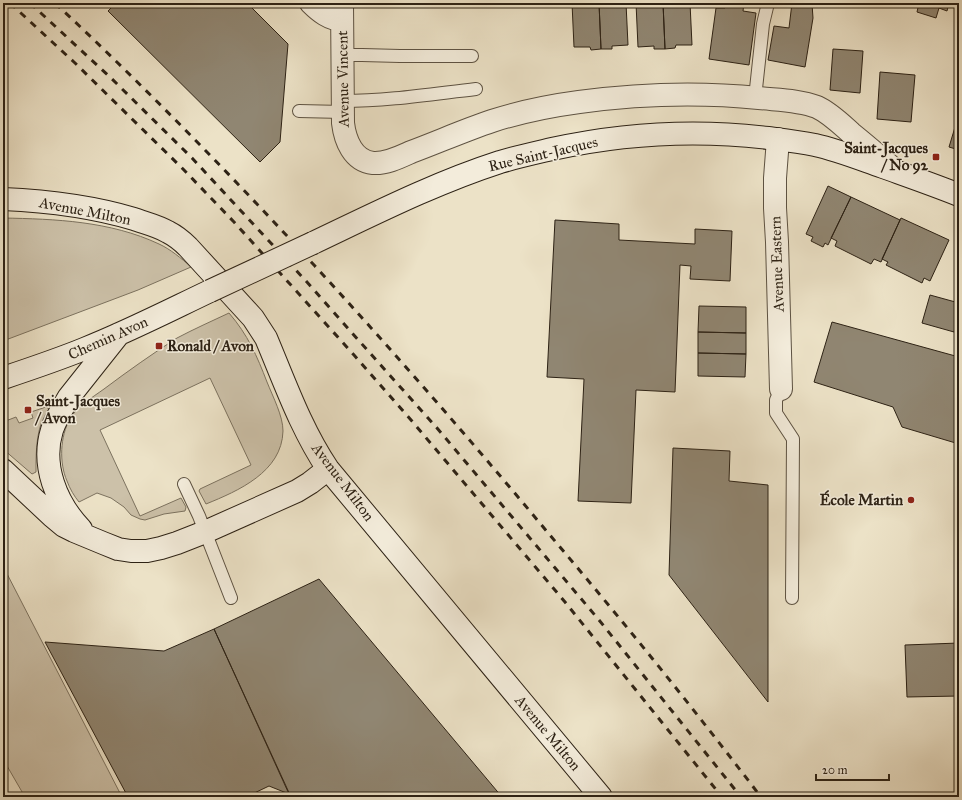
<svg xmlns="http://www.w3.org/2000/svg" width="962" height="800" font-family="'IM FELL Great Primer',serif">
<rect width="100%" height="100%" fill="#ece2c7"/>
<filter id="stains"><feTurbulence type="fractalNoise" baseFrequency=".005" numOctaves="4"/><feColorMatrix values="0 0 0 0 .2 0 0 0 0 .09 0 0 0 0 .02 0 0 0 .5 -.17"/></filter>
<radialGradient id="worn" r=".72"><stop offset=".6" stop-color="#630" stop-opacity="0"/><stop offset="1" stop-color="#630" stop-opacity=".3"/></radialGradient>
<path fill="#ccc1a9" stroke="#7c725f" d="M 3,218 C 55,219 110,221 159,244 C 170,249 181,258 191,267 L 138,290 L 3,341 Z
M 229,313 C 248,335 257,356 267,382 C 273,397 283,416 283,431 C 282,472 238,491 206,504 L 199,491 L 200,489 L 251,465 L 210,378 L 100,430 L 140,516 L 181,498 L 186,507 L 185,511 L 164,514 L 145,520 L 140,519 L 131,515 L 124,507 L 111,498 L 97,493 L 79,502 C 74,496 70,489 67,481 C 59,463 60,436 70,419 C 76,407 93,397 104,389 C 128,371 152,354 177,338 C 194,329 212,321 229,313 Z
M 46,407 L 49,409 C 46,414 43,419 41,424 C 36,439 36,456 36,472 L 32,474 L 3,449 L 3,422 L 16,417 L 19,423 L 33,418 L 31,412 Z
M 3,566 L 122,797 L 25,797 L 3,759 Z"/>
<path fill="#908672" stroke="#2d2215" d="M 116,3 L 247,3 L 288,44 L 280,142 L 260,162 L 108,11 Z
M 572,3 L 599,3 L 601,49 L 591,50 L 590,47 L 574,47 Z
M 599,3 L 626,3 L 628,45 L 612,46 L 612,49 L 601,49 Z
M 636,3 L 663,3 L 665,49 L 654,49 L 654,46 L 638,47 Z
M 663,3 L 690,3 L 692,45 L 676,45 L 675,48 L 665,49 Z
M 726,3 L 744,3 L 743,11 L 756,13 L 749,65 L 709,59 L 716,8 L 725,8 Z
M 792,3 L 807,3 L 812,4 L 813,18 L 805,67 L 768,60 L 774,26 L 789,28 Z
M 919,3 L 949,3 L 947,11 L 939,8 L 936,18 L 917,12 Z
M 833,49 L 863,51 L 860,93 L 830,90 Z
M 880,72 L 915,75 L 911,122 L 877,119 Z
M 959,114 L 959,150 L 949,147 Z
M 828,186 L 851,197 L 828,245 L 825,243 L 823,247 L 811,241 L 813,237 L 806,234 Z
M 851,197 L 900,220 L 881,262 L 874,259 L 871,264 L 835,246 L 837,241 L 831,238 Z
M 901,218 L 949,240 L 930,281 L 924,278 L 922,283 L 886,265 L 888,262 L 882,259 Z
M 555,220 L 619,224 L 619,240 L 695,244 L 695,229 L 732,231 L 730,281 L 690,279 L 691,266 L 680,265 L 675,392 L 636,390 L 631,503 L 578,501 L 584,379 L 547,377 Z
M 930,295 L 959,303 L 959,315 L 954,332 L 922,323 Z
M 699,306 L 746,307 L 746,333 L 698,332 Z
M 832,322 L 959,357 L 959,444 L 902,427 L 893,407 L 814,382 Z
M 698,332 L 746,333 L 746,354 L 698,353 Z
M 698,353 L 746,354 L 745,377 L 698,376 Z
M 673,448 L 730,451 L 729,481 L 768,485 L 768,702 L 669,575 Z
M 319,579 L 502,797 L 291,797 L 214,629 Z
M 214,629 L 289,794 L 269,786 L 246,797 L 128,797 L 45,642 L 164,651 Z
M 959,643 L 959,696 L 907,697 L 905,645 Z"/>
<g fill="none" stroke-linecap="round" stroke-linejoin="round">
<g stroke="#5d5242" stroke-width="14">
<path id="lane" d="M 342,55 L 362,55 L 400,56 L 472,56
M 755,98 L 763,24 L 768,3
M 343,101 C 388,101 432,94 476,89
M 299,111 L 343,112
M 781,389 L 776,400 L 776,413 L 793,439 L 792,598
M 184,484 L 199,516 L 231,598"/>
</g>
<g stroke="#5d5242" stroke-width="24">
<path id="street" d="M 311,3 C 320,12 329,19 342,20
M 342,3 L 343,123 C 345,140 353,161 373,163 C 386,164 400,157 411,152 C 438,142 465,130 492,121 C 520,112 549,106 579,102 C 638,94 699,92 759,98 C 778,100 799,100 817,107 C 830,113 841,124 851,133 C 866,145 881,158 896,171
M 778,139 L 775,178 L 775,208 L 777,242 L 781,389"/>
</g>
<g stroke="#2d2215" stroke-width="24">
<path id="secondary" d="M 3,199 C 47,201 91,206 134,219 C 145,223 158,226 168,232 C 176,236 182,241 188,247 L 253,318 L 266,338 C 285,383 301,429 328,469 L 601,797
M 313,243 C 374,214 435,183 500,162 C 517,157 535,153 552,149 C 625,133 694,129 768,138 C 783,140 799,142 815,145 C 838,150 860,159 883,167 C 908,176 934,185 959,195
M 3,378 C 30,369 57,360 84,349 C 127,332 168,311 210,291
M 3,470 L 52,516 L 64,526 L 74,531 L 103,543 L 118,549 L 131,551 L 147,551 L 161,548 L 177,543 L 205,532 L 297,491 L 310,483 L 328,469
M 81,529 C 56,503 41,465 52,430 C 56,418 63,407 69,397 L 119,334"/>
</g>
<use href="#lane" stroke="#f3ecdb" stroke-width="12"/>
<use href="#street" stroke="#f3ecdb" stroke-width="22"/>
<use href="#secondary" stroke="#f3ecdb" stroke-width="22"/>
<path stroke="#2d2215" stroke-width="3" stroke-dasharray="7 7" stroke-linecap="butt" d="M 10,3 L 75,63 L 183,169 L 234,222 L 354,355 L 411,420 L 565,602 L 722,797
M 30,3 L 110,77 L 192,158 L 306,281 L 369,352 L 437,428 L 529,537 L 599,620 L 741,797
M 55,3 C 224,161 380,333 529,510 C 553,539 577,567 601,596 C 656,662 709,729 761,797"/>
<g stroke="#2d2215" stroke-width="24" stroke-linecap="butt">
<path id="secondary-bridge" d="M 210,291 L 313,243"/>
</g>
<use href="#secondary-bridge" stroke="#f3ecdb" stroke-width="22"/>
</g>
<g fill="#8f2418" stroke="#f3ecdb" stroke-width="1.5">
<rect x="932" y="153" width="8" height="8" rx="2"/>
<rect x="155" y="342" width="8" height="8" rx="2"/>
<rect x="24" y="406" width="8" height="8" rx="2"/>
<circle cx="911" cy="500" r="4"/>
</g>
<g text-anchor="middle" stroke-width="3" stroke-linejoin="round" paint-order="stroke">
<g font-size="15" fill="#2d2215" stroke="#f3ecdb">
<text transform="translate(343 79) rotate(-91)" y="5">Avenue Vincent</text>
<text transform="translate(543 154) rotate(-13)" y="5">Rue Saint-Jacques</text>
<text transform="translate(85 211) rotate(11)" y="5">Avenue Milton</text>
<text transform="translate(777 264) rotate(-92)" y="5">Avenue Eastern</text>
<text transform="translate(108 338) rotate(-24)" y="5">Chemin Avon</text>
<text transform="translate(343 482) rotate(53)" y="5">Avenue Milton</text>
<text transform="translate(548 733) rotate(50)" y="5">Avenue Milton</text>
</g>
<g font-size="15" font-weight="bold" fill="#2d2215" stroke="#f3ecdb" text-anchor="end">
<text x="928" y="153">Saint-Jacques<tspan x="928" dy="17">/ No 92</tspan></text>
<text x="167" y="351" text-anchor="start">Ronald / Avon</text>
<text x="36" y="406" text-anchor="start">Saint-Jacques<tspan x="36" dy="17">/ Avon</tspan></text>
<text x="903" y="505">École Martin</text>
</g>
</g>
<rect width="962" height="800" fill="none" stroke="#ece2c7" stroke-width="16"/>
<rect x="4" y="4" width="954" height="792" fill="none" stroke="#2d2215" stroke-width="2"/>
<rect x="8" y="8" width="946" height="784" fill="none" stroke="#2d2215"/>
<path d="M816 774v6h73v-6" fill="none" stroke="#2d2215" stroke-width="2"/>
<text x="822" y="774" font-size="12" fill="#2d2215" stroke="#f3ecdb" stroke-width="3" paint-order="stroke">20 m</text>
<rect width="100%" height="100%" filter="url(#stains)"/>
<rect width="100%" height="100%" fill="url(#worn)"/>
</svg>
